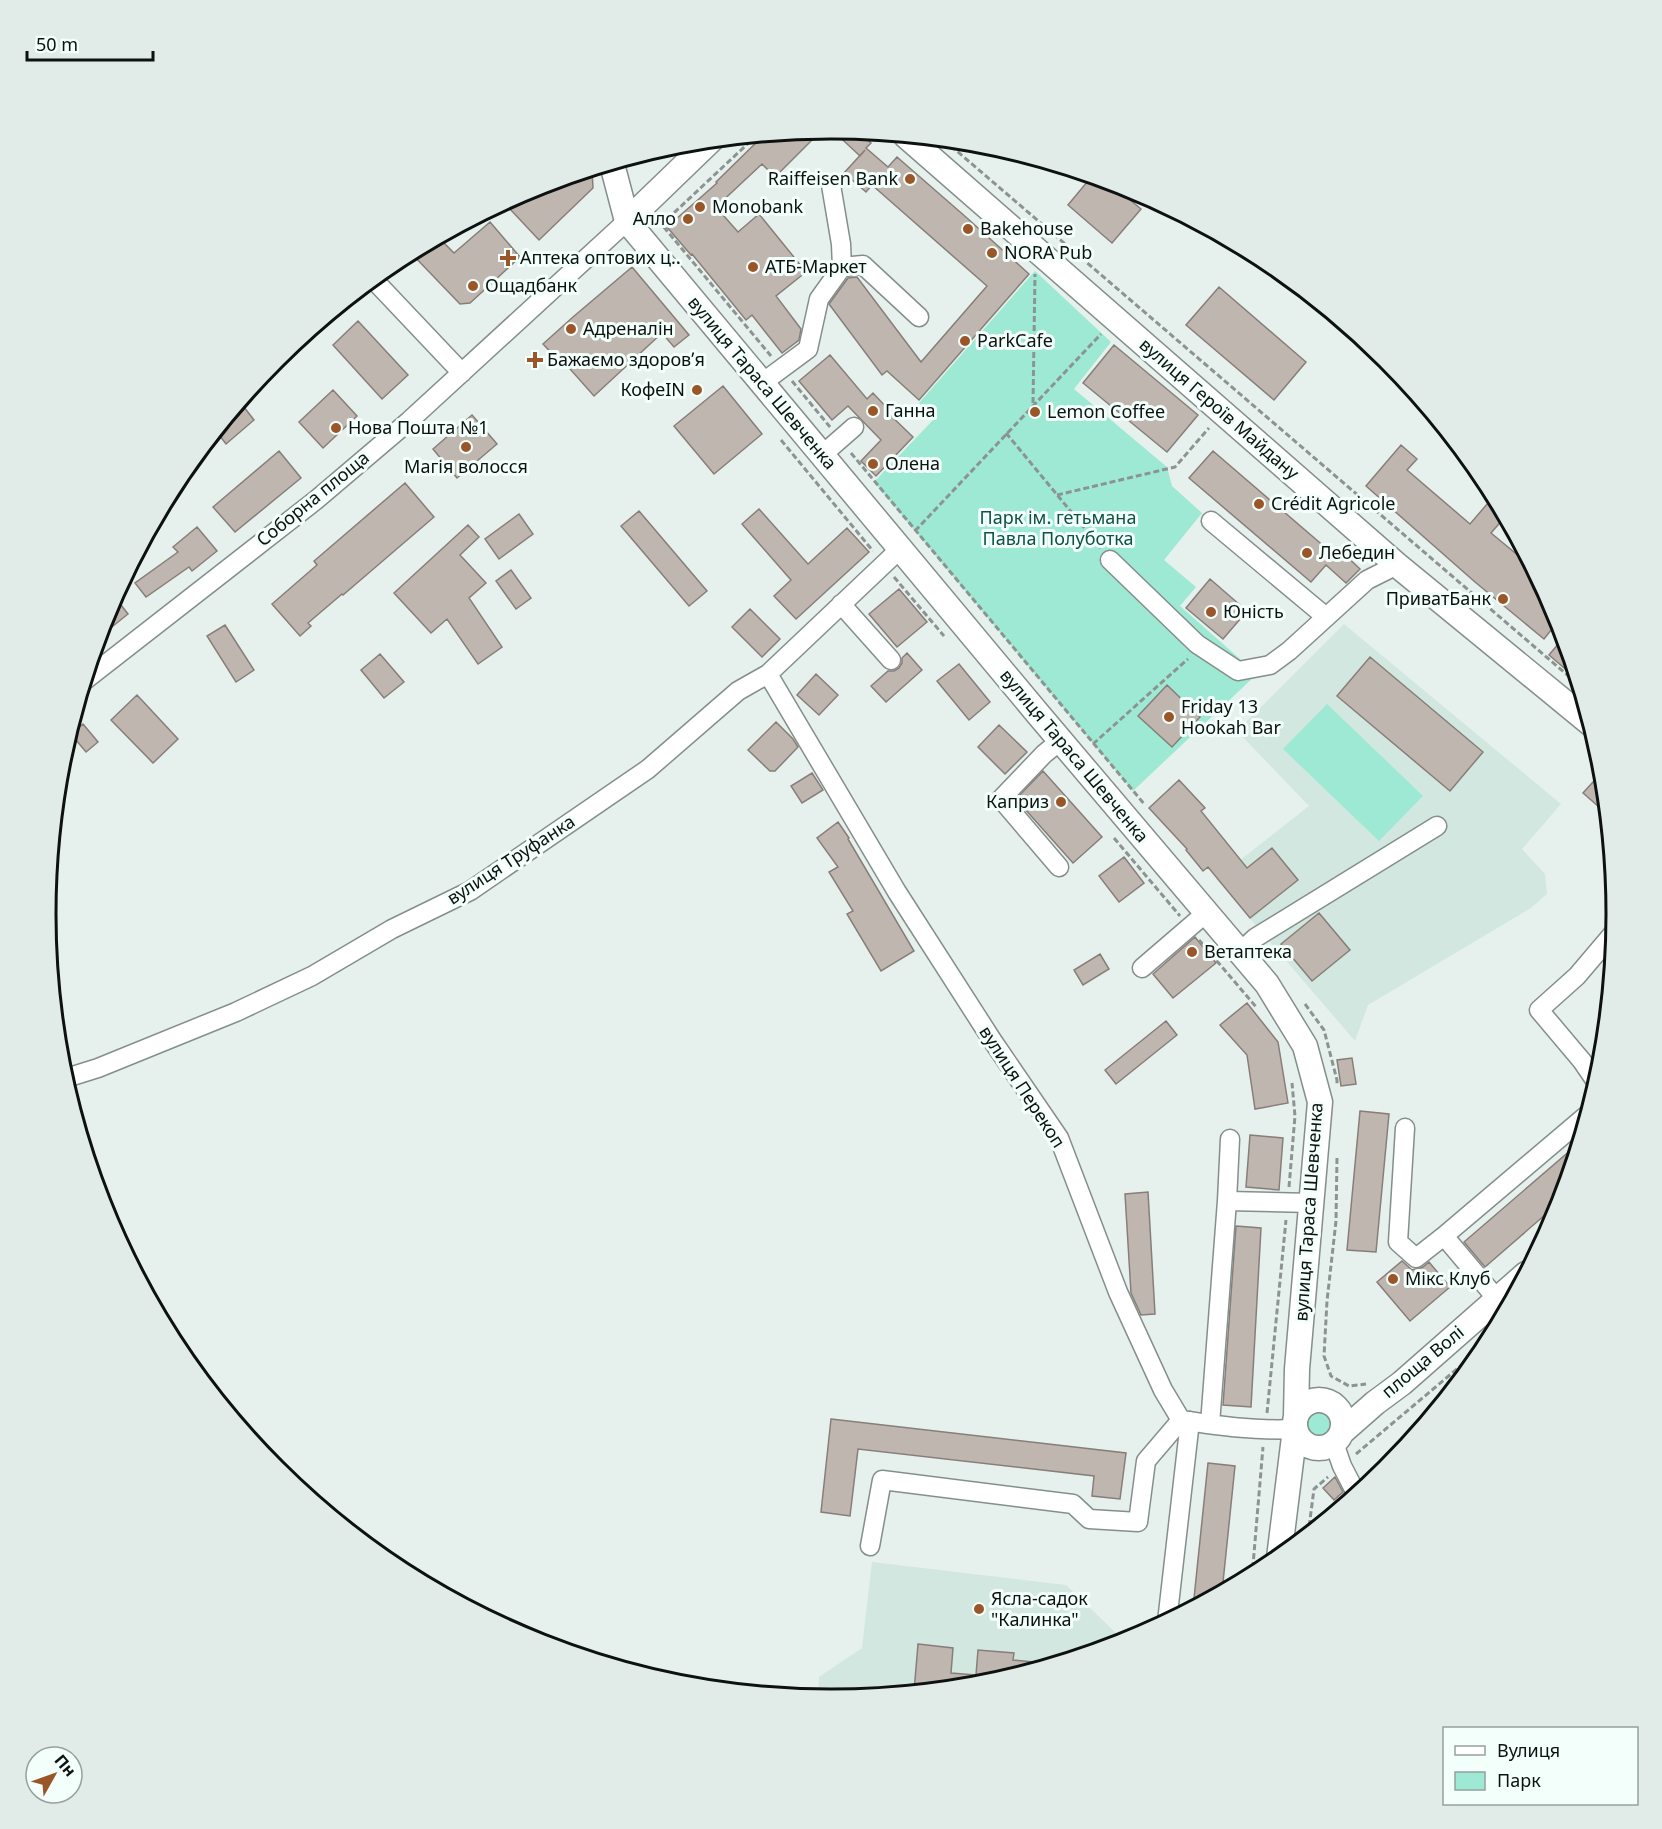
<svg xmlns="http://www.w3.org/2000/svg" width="1662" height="1829" font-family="'Noto Sans',sans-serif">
<rect width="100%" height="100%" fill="#e6f1ed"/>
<path fill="#d2e7e0" d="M 1344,624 L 1561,804 L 1522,849 L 1545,874 L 1547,894 L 1531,908 L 1368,1005 L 1355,1041 L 1216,879 L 1309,806 L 1237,731 Z
M 872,1562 L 1066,1585 L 1116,1633 L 1116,1645 L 984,1685 L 831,1700 L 818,1699 L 819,1677 L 862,1648 Z"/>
<path fill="#9de9d3" d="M 1035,271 L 1111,342 L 1074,389 L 1167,467 L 1172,486 L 1202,513 L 1164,560 L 1196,587 L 1180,606 L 1257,674 L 1133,791 L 874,482 L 934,419 L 919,403 Z
M 1327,704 L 1423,796 L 1379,841 L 1283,749 Z
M1307 1424a13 13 0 1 1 26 0a13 13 0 1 1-26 0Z"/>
<path fill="#c0b6b0" stroke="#877e79" stroke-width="1.5" d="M 823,129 L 775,177 L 762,164 L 716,207 L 738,232 L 759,214 L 806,272 L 776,296 L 801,329 L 799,340 L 782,353 L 752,315 L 746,320 L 692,254 L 691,255 L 667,227 L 717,183 L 716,182 L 764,135 Z
M 831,129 L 858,131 L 871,143 L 866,148 L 888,167 L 897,157 L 967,218 L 1029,274 L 919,400 L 887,371 L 882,375 L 829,304 L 848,278 L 857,277 L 921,362 L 987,286 L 872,185 L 866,192 L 844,173 L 865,150 L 860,156 Z
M 592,170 L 593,188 L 539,240 L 509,208 L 531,188 Z
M 1092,176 L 1107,181 L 1141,209 L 1112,243 L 1068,205 Z
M 490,222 L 520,257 L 470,303 L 460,304 L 410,252 L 438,237 L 454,253 Z
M 632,267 L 689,335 L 674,347 L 662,333 L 594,396 L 563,361 L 561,363 L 543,344 L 573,317 Z
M 1219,287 L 1306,362 L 1274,400 L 1186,325 Z
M 358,321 L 408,375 L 382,399 L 333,345 Z
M 1114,345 L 1198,415 L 1167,452 L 1083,383 Z
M 830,355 L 867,399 L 873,393 L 888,409 L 886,411 L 913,437 L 876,476 L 861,461 L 881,440 L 848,406 L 832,420 L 799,381 Z
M 723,386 L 762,434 L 714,474 L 674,426 Z
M 333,390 L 357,416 L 323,448 L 299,422 Z
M 240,402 L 254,420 L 226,444 L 216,431 Z
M 472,415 L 497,444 L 457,478 L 433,449 Z
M 1401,445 L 1417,459 L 1407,470 L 1470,524 L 1494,496 L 1505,517 L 1491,533 L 1532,567 L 1557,614 L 1559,620 L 1544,639 L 1475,582 L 1366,486 Z
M 279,451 L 301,478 L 235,532 L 213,507 Z
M 1213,451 L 1340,560 L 1344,554 L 1360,569 L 1346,583 L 1326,565 L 1311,582 L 1189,478 Z
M 405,483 L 434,517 L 343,595 L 342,594 L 308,623 L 311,626 L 300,636 L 272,604 L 317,565 L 314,561 Z
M 759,509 L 808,564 L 847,528 L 869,552 L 796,619 L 774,596 L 791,580 L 742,524 Z
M 639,511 L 707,591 L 689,606 L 621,526 Z
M 519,514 L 533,534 L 499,559 L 485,539 Z
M 468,525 L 479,537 L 460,555 L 486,583 L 469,598 L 502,647 L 478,664 L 447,619 L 431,633 L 394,593 Z
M 197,527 L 217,551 L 192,571 L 189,567 L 146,597 L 135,583 L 178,552 L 173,547 Z
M 511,570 L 531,598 L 516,609 L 496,581 Z
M 1210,579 L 1247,611 L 1223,639 L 1186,608 Z
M 899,589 L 927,622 L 897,647 L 869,614 Z
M 114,596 L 128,614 L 97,639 L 105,613 Z
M 750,609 L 780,639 L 762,657 L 732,627 Z
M 225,625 L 254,670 L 236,682 L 207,636 Z
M 1564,637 L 1577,679 L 1549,655 Z
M 907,653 L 922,670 L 886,702 L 871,686 L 888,671 L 894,671 L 899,668 L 902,663 L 902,658 Z
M 380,654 L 404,682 L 384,698 L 361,670 Z
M 1370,657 L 1483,752 L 1450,791 L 1337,696 Z
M 959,664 L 990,702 L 969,720 L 937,681 Z
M 816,674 L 838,695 L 819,715 L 797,695 Z
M 1167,685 L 1200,717 L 1172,747 L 1138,716 Z
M 137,695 L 178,739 L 153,763 L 111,720 Z
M 776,722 L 793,739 L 798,747 L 775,771 L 770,771 L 748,750 Z
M 83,724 L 98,742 L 86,752 L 71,734 Z
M 999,725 L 1027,752 L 1005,774 L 978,747 Z
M 1043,771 L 1102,837 L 1073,863 L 1016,799 Z
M 1603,771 L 1605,794 L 1607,814 L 1583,793 Z
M 812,773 L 823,790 L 802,803 L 791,786 Z
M 1179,780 L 1205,808 L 1201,811 L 1247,868 L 1272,848 L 1298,880 L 1250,918 L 1208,867 L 1203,871 L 1186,850 L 1187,849 L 1149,808 Z
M 838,822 L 849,838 L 848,839 L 914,951 L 881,971 L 847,914 L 853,911 L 829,872 L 838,867 L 817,838 Z
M 1124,857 L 1144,883 L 1119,902 L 1099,876 Z
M 1319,913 L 1350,950 L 1312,981 L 1281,944 Z
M 1195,937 L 1216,963 L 1173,998 L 1153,974 Z
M 1100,954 L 1109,969 L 1083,985 L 1074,970 Z
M 1247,1003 L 1278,1042 L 1288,1103 L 1255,1109 L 1247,1055 L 1220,1025 Z
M 1166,1021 L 1177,1035 L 1116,1084 L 1105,1070 Z
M 1352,1058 L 1356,1084 L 1341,1086 L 1337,1060 Z
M 1360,1111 L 1389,1114 L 1376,1252 L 1347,1250 Z
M 1250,1135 L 1283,1138 L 1279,1190 L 1246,1187 Z
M 1579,1143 L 1561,1201 L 1485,1267 L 1464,1242 Z
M 1148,1192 L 1155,1314 L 1141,1315 L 1131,1293 L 1125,1194 Z
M 1236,1226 L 1261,1228 L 1251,1407 L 1223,1405 Z
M 1402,1261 L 1412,1270 L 1423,1267 L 1429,1262 L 1450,1287 L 1410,1321 L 1377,1282 Z
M 831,1419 L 1126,1453 L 1120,1499 L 1092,1496 L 1094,1476 L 858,1449 L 850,1516 L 821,1512 Z
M 1208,1463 L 1235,1466 L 1222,1592 L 1193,1608 Z
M 1335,1477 L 1343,1492 L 1334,1500 L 1323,1488 Z
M 918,1644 L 953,1648 L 951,1673 L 976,1675 L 978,1650 L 1014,1653 L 1013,1660 L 1054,1664 L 984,1685 L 968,1687 L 949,1685 L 948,1689 L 914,1692 Z"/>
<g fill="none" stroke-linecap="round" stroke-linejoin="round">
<g stroke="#848f8c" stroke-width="21">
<path id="minor" d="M 842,267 L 863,265 L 919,317
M 373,279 L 462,373
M 762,383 L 808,349 L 819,299 L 842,267 L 841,244 L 831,185
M 822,455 L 854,427
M 1211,521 L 1326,617
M 1110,560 L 1197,644 L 1238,671 L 1270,665 L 1289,651 L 1367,580 L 1397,565
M 841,604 L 891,660
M 768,674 L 897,892 L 992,1040 L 1059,1138 L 1118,1292 L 1163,1390 L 1181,1420 C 1220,1426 1256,1431 1295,1429
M 84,681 L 316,500 L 409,421 L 627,221
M 1059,867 L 1001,799 L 1044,754 L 1060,741
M 1240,952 L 1255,938 L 1437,826
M 1142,968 L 1206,913
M 63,1079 L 98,1068 L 236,1012 L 312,976 L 392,929 L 470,891 L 648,769 L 738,691 L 768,674 L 900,549
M 1597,1083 L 1582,1061 L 1539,1010 L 1577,976 L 1616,930
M 1405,1128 L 1398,1242 L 1416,1258 L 1444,1236 L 1497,1299
M 1230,1139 L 1227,1201 L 1311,1203
M 1444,1236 L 1588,1114
M 1210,1424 L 1227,1201
M 1334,1443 L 1342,1466 L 1357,1495
M 870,1546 L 882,1480 L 1073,1504 L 1089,1519 L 1138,1522 L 1146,1461 L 1181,1420
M 1167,1622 L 1190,1421"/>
</g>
<g stroke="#848f8c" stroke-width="27">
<path id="major" d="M 906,136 L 1397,565 L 1591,724
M 612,164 L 627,221 L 1038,714 L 1267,984 L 1305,1046 L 1320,1102 L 1297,1369 L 1296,1416
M 627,221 L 711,140
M1295 1424a24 24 0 1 1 48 0a24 24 0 1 1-48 0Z
M 1342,1432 L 1375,1403 L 1402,1383 L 1526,1274
M 1279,1558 L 1295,1429"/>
</g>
<path stroke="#8c9491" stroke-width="3" stroke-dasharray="6 3" stroke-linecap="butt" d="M 879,133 L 888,141
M 944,140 L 1579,685
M 658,220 L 771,356
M 661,225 L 756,136
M 792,381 L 830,427
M 1033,403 L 1035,274
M 1006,433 L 1101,548
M 781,440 L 873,551
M 851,453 L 1145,805
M 1057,495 L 1175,467 L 1209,428
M 915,531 L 1101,334
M 894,577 L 944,636
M 1093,744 L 1188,659
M 1588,744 L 1600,755
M 1114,838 L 1180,916
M 1199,940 L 1257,1008
M 1305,1004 L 1324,1030 L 1337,1080 L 1337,1086
M 1337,1158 L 1336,1221 L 1327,1301 L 1324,1356 L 1331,1376 L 1349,1386 L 1366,1384
M 1289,1187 L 1295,1116 L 1292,1083
M 1531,1256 L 1539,1249
M 1267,1413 L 1286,1220
M 1356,1454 L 1489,1342
M 1308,1535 L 1314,1489 L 1328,1477
M 1252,1577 L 1263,1447"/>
<use href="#minor" stroke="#fff" stroke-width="18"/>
<use href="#major" stroke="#fff" stroke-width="24"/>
</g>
<g fill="#9a5529" stroke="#f3fffb" stroke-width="2">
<circle cx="910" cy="179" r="6"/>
<circle cx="700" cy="207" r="6"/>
<circle cx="688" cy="219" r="6"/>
<circle cx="968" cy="229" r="6"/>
<circle cx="992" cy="253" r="6"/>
<path d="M505 249h6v6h6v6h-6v6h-6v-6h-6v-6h6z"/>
<circle cx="753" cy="267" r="6"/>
<circle cx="473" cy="286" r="6"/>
<circle cx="571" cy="329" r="6"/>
<circle cx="965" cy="341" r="6"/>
<path d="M532 351h6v6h6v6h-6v6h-6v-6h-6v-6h6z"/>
<circle cx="697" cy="390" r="6"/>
<circle cx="873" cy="411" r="6"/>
<circle cx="1035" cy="412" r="6"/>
<circle cx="336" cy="428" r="6"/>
<circle cx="466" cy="447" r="6"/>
<circle cx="873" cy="464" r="6"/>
<circle cx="1259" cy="504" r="6"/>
<circle cx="1307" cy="553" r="6"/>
<circle cx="1503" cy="599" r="6"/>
<circle cx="1211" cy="612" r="6"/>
<circle cx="1169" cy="717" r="6"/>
<circle cx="1061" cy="802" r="6"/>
<circle cx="1192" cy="952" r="6"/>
<circle cx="1393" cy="1279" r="6"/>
<circle cx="979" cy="1609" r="6"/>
</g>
<g text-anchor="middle" stroke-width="6" stroke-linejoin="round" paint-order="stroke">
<g font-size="18" fill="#0d1110" stroke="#f3fffb" text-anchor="start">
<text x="898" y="185" text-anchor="end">Raiffeisen Bank</text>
<text x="712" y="213">Monobank</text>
<text x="676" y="225" text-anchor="end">Алло</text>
<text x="980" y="235">Bakehouse</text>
<text x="1004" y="259">NORA Pub</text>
<text x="520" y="264">Аптека оптових ц‥</text>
<text x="765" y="273">АТБ-Маркет</text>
<text x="485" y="292">Ощадбанк</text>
<text x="583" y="335">Адреналін</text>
<text x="977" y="347">ParkCafe</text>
<text x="547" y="366">Бажаємо здоровʼя</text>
<text x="685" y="396" text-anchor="end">КофеIN</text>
<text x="885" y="417">Ганна</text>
<text x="1047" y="418">Lemon Coffee</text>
<text x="348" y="434">Нова Пошта №1</text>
<text x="885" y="470">Олена</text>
<text x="466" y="473" text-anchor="middle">Магія волосся</text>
<text x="1271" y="510">Crédit Agricole</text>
<text x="1319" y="559">Лебедин</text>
<text x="1491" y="605" text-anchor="end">ПриватБанк</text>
<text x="1223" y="618">Юність</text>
<text x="1181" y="713">Friday 13<tspan x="1181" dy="21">Hookah Bar</tspan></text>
<text x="1049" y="808" text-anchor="end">Каприз</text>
<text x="1204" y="958">Ветаптека</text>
<text x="1405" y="1285">Мікс Клуб</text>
<text x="991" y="1605">Ясла-садок<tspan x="991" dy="21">"Калинка"</tspan></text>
</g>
<g font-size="18" fill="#0d1110" stroke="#f3fffb">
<text transform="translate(762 383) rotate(50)" y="6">вулиця Тараса Шевченка</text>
<text transform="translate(1219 409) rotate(41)" y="6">вулиця Героїв Майдану</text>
<text transform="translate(313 499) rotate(-39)" y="6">Соборна площа</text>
<text transform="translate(1074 756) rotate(50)" y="6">вулиця Тараса Шевченка</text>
<text transform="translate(511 860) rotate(-33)" y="6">вулиця Труфанка</text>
<text transform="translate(1022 1087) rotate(57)" y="6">вулиця Перекоп</text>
<text transform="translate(1309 1212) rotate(-86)" y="6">вулиця Тараса Шевченка</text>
<text transform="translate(1423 1362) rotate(-40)" y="6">площа Волі</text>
</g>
<g font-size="18" fill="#0e5143" stroke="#f3fffb">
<text x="1058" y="524">Парк ім. гетьмана<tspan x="1058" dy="21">Павла Полуботка</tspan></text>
</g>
</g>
<path d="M0 0H1662V1829H0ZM56 914a775 775 0 1 1 1550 0a775 775 0 1 1-1550 0Z" fill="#e1ece8" fill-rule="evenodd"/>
<path fill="none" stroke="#0d1110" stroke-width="3" d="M56 914a775 775 0 1 1 1550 0a775 775 0 1 1-1550 0Z"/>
<rect x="1443" y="1727" width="195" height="78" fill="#f3fffb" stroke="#97a09d" stroke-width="1.5"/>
<rect x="1455" y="1746" width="30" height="9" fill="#ffffff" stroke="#97a09d" stroke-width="1.5"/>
<text x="1497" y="1757" font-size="18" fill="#0d1110">Вулиця</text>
<rect x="1455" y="1772" width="30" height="18" fill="#9de9d3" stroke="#97a09d" stroke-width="1.5"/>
<text x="1497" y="1787" font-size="18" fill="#0d1110">Парк</text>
<g transform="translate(54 1775) rotate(50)"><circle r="28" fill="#f3fffb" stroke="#97a09d" stroke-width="1.5"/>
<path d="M0-4.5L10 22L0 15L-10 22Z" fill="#9a5529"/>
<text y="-9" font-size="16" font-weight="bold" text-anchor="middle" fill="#0d1110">Пн</text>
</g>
<path d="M27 51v9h126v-9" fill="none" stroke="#0d1110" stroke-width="3"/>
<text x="36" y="51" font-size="18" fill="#0d1110" stroke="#f3fffb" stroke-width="4.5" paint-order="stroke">50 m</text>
</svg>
